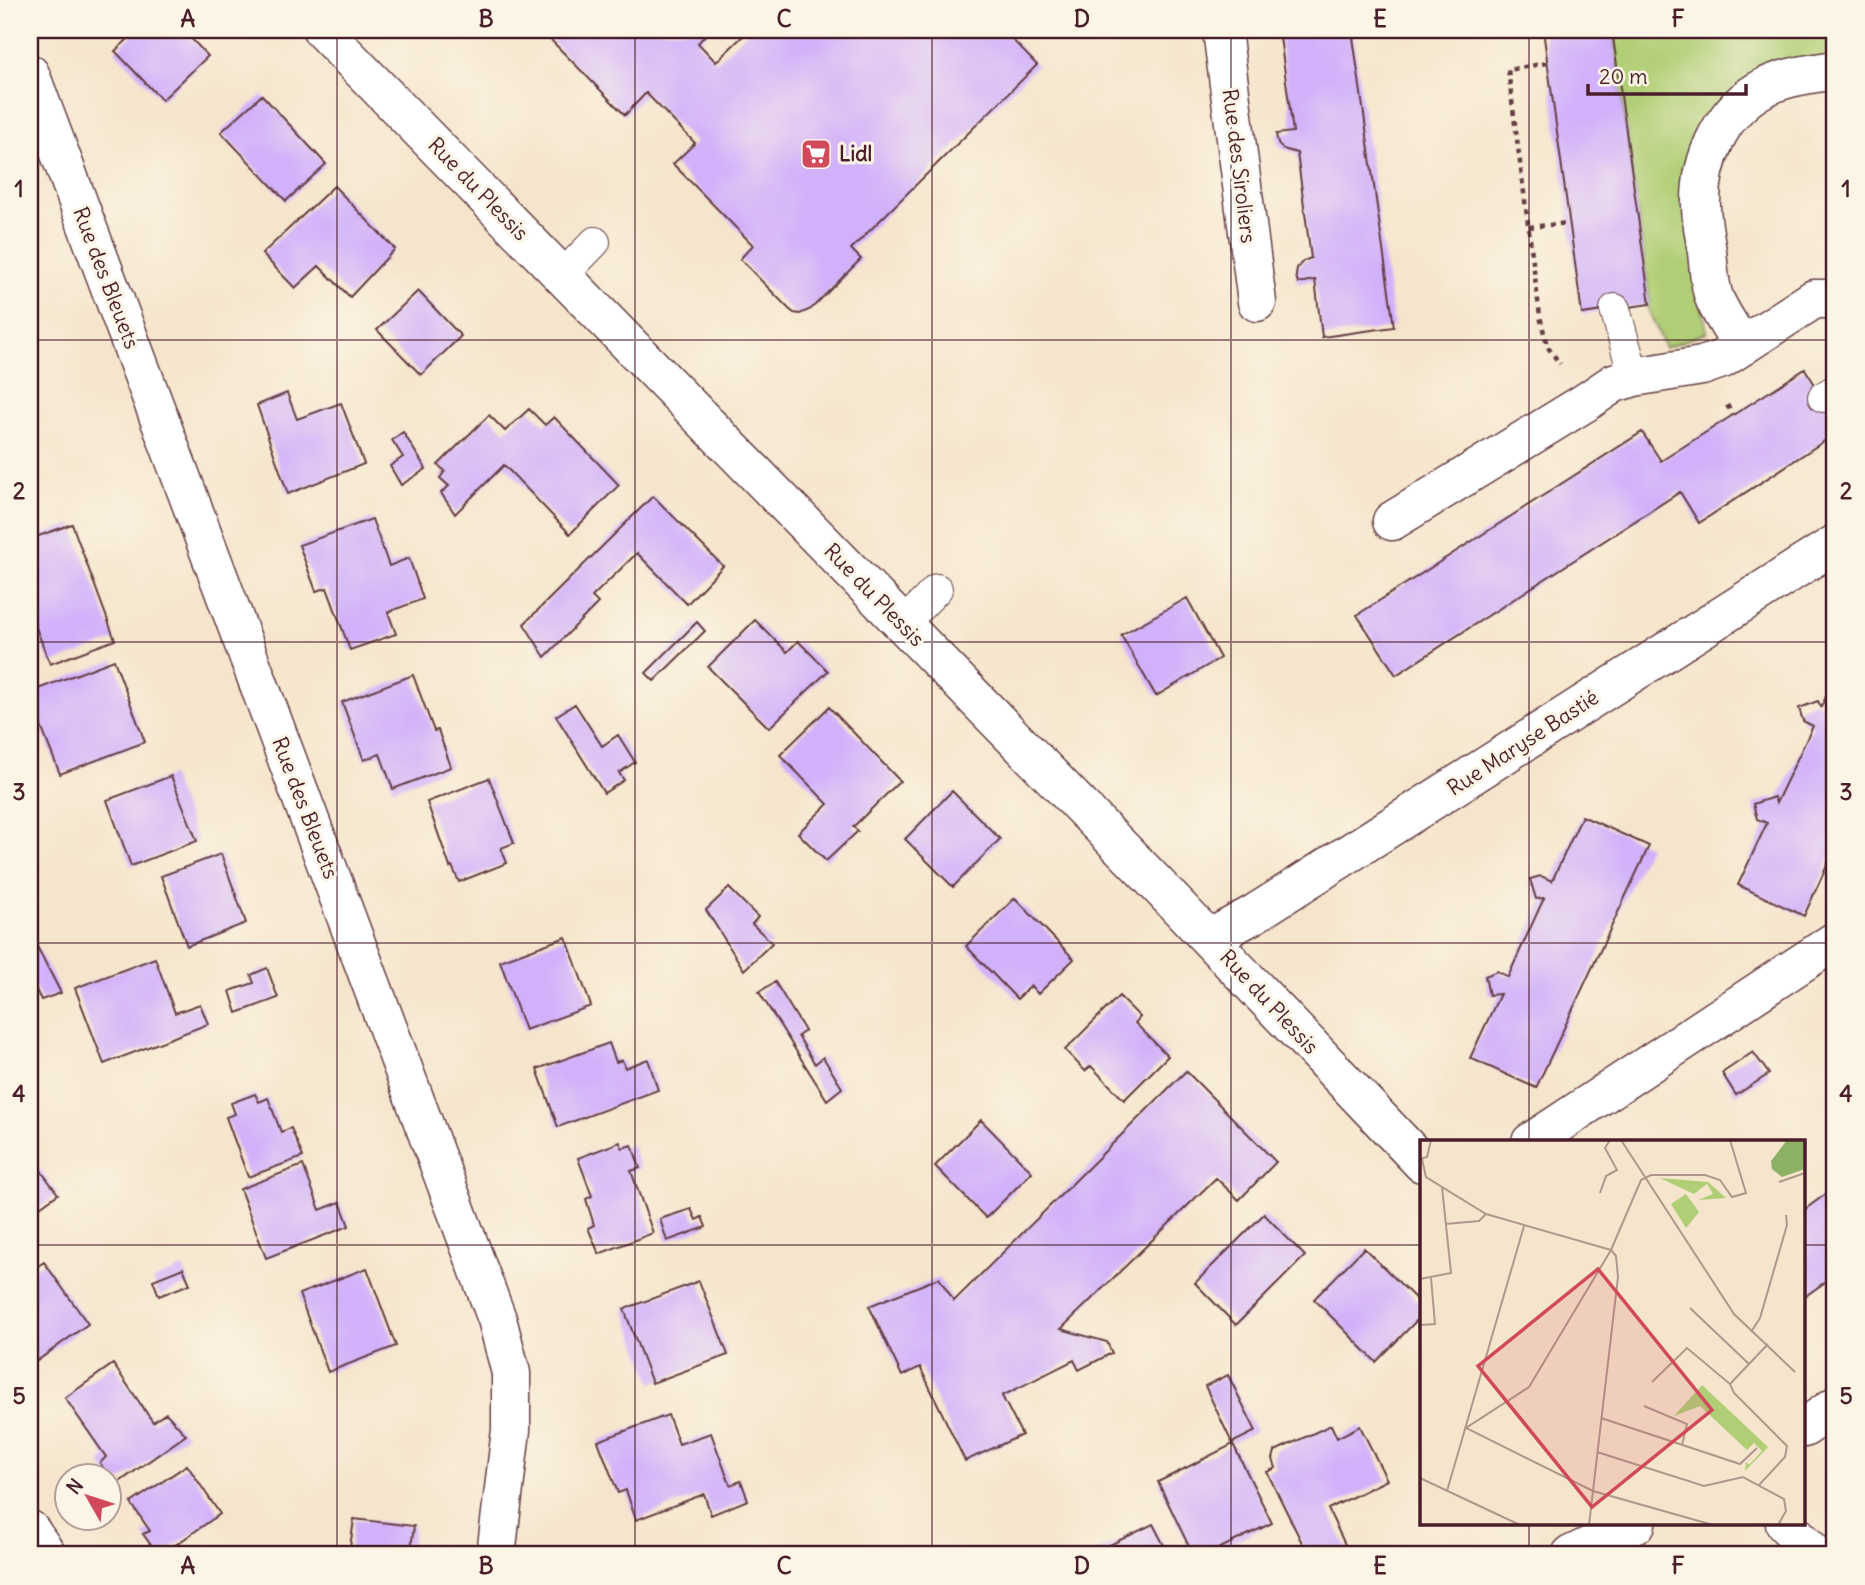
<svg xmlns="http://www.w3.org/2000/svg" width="1865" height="1585" font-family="Delius,sans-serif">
<rect width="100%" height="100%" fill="#fcf5e5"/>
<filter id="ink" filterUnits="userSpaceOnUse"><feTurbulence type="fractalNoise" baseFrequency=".0143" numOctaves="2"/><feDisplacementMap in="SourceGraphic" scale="14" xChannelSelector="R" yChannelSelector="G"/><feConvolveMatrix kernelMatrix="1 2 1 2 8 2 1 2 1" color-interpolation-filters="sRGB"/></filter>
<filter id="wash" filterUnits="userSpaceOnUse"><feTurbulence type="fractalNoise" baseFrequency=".00686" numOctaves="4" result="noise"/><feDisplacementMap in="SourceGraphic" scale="28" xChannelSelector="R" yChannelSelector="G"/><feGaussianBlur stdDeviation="1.57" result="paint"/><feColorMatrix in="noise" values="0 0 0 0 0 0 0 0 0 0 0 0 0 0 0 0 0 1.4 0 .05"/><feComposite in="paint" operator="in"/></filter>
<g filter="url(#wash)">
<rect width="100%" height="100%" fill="#f5e5cc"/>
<path fill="#b0ce75" stroke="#7d7650" stroke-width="2" d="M 1612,30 L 1835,30 L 1835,58 L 1735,91 L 1699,292 L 1707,332 L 1665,348 L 1646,304 L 1650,303 Z"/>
<g id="blocks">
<path fill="#d1b1fa" d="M 138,30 L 183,30 L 208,56 L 162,100 L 115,51 Z
M 541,30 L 704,30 L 707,33 L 698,43 L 716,62 L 749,30 L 1003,30 L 1037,65 L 851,249 L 861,259 L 811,309 L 800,314 L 794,313 L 789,309 L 740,259 L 753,245 L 673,164 L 695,143 L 646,93 L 625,115 Z
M 1279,30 L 1352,30 L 1394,327 L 1322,337 L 1315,280 L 1298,283 L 1296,276 L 1297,268 L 1303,261 L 1311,258 L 1297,153 L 1283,149 L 1278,144 L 1276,134 L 1293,132 Z
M 1543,30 L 1612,30 L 1650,304 L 1582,314 Z
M 262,95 L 326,164 L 286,201 L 221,132 Z
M 334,186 L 395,249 L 350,297 L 319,266 L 295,288 L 262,254 Z
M 418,291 L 461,336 L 421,375 L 377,330 Z
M 1805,369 L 1835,416 L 1835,434 L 1699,523 L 1680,492 L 1396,675 L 1357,615 L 1642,432 L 1661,461 Z
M 287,393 L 297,419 L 341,403 L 364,464 L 288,494 L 257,405 Z
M 529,409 L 545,425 L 554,417 L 619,485 L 570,534 L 504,465 L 455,514 L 441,493 L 449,486 L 440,478 L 445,471 L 438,465 L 489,415 L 505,431 Z
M 403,432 L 426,469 L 401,485 L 390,466 L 403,457 L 392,440 Z
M 653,496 L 723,566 L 687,604 L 637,553 L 592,597 L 598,603 L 545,657 L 524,624 Z
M 372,519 L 389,566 L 409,558 L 423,599 L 388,612 L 396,634 L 350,650 L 327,588 L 316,591 L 299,545 Z
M 72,524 L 115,640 L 50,664 L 30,612 L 30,539 Z
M 1187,598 L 1220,658 L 1156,696 L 1121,635 Z
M 755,620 L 787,652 L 798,641 L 828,671 L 769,728 L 708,667 Z
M 697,622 L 705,631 L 654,681 L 646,673 Z
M 114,660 L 145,742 L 60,774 L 40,724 L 31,719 L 30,716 L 30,692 Z
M 413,675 L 434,731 L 438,730 L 451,767 L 393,789 L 380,754 L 364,760 L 342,702 Z
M 1835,678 L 1835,848 L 1804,916 L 1738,885 L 1767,823 L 1757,819 L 1753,804 L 1774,797 L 1776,803 L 1813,726 L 1803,721 L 1799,708 L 1818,701 L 1821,707 Z
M 575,704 L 602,746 L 618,735 L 635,762 L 619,773 L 624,780 L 604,793 L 556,716 Z
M 829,707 L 900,781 L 853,827 L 858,831 L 826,861 L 798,833 L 828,804 L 780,755 Z
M 171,776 L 197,841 L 131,866 L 107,800 Z
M 489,778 L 514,843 L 501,848 L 507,863 L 459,882 L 452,866 L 450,867 L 427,802 Z
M 952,791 L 1000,839 L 953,887 L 905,839 Z
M 1582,816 L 1649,846 L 1536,1088 L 1470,1058 L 1500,994 L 1489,995 L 1485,976 L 1497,971 L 1508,977 L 1544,898 L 1536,899 L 1530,879 L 1541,876 L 1552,881 Z
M 221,854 L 246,923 L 187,946 L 161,876 Z
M 729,888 L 758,917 L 752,924 L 772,943 L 744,970 L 706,910 Z
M 1015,898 L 1074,959 L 1038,994 L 1031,986 L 1017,999 L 966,946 Z
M 30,933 L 61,993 L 41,1000 L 30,978 Z
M 566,937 L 591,1006 L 525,1030 L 500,961 Z
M 155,958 L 175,1013 L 200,1004 L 208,1024 L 104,1064 L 75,988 Z
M 267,968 L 278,998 L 237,1013 L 230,991 L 254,983 L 251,975 Z
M 775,982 L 805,1031 L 798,1036 L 815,1064 L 823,1057 L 842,1088 L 827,1100 L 759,992 Z
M 1119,996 L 1140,1017 L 1135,1023 L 1168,1056 L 1124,1100 L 1091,1066 L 1085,1071 L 1065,1050 Z
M 609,1043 L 616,1062 L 622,1060 L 625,1068 L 648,1059 L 658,1090 L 558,1127 L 537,1069 Z
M 1753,1052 L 1769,1074 L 1736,1095 L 1722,1073 Z
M 1186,1071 L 1276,1162 L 1239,1200 L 1216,1178 L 1061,1329 L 1107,1342 L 1112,1353 L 1079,1370 L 1074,1360 L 1002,1396 L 1022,1435 L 965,1461 L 920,1367 L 902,1376 L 869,1306 L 939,1278 L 954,1301 Z
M 255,1094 L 259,1102 L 268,1098 L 281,1132 L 291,1128 L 303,1157 L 248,1177 L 226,1117 L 235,1114 L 231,1103 Z
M 981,1120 L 1032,1172 L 986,1218 L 935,1166 Z
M 620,1142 L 622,1148 L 632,1145 L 640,1168 L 631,1171 L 653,1233 L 599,1254 L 588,1228 L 594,1225 L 586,1199 L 592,1196 L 578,1158 Z
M 36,1164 L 58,1194 L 30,1214 L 30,1169 Z
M 303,1165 L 320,1210 L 340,1202 L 349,1226 L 266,1258 L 240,1189 Z
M 1826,1194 L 1835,1206 L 1835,1275 L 1804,1297 L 1804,1210 Z
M 691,1209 L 696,1220 L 702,1217 L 706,1227 L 667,1241 L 660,1219 Z
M 1264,1214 L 1305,1256 L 1236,1325 L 1195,1283 Z
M 1364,1248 L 1422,1305 L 1422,1315 L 1376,1362 L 1314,1299 Z
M 44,1262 L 88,1324 L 37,1361 L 30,1350 L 30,1271 Z
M 183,1268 L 190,1284 L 159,1296 L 153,1280 Z
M 367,1268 L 396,1346 L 328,1372 L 299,1294 Z
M 699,1281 L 728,1355 L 652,1383 L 624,1309 Z
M 113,1364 L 153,1422 L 166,1413 L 186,1435 L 115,1485 L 100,1463 L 106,1457 L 65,1398 Z
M 1228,1375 L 1256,1431 L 1232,1443 L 1205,1386 Z
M 668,1415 L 679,1444 L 711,1433 L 730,1485 L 741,1481 L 748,1500 L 711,1515 L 704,1494 L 636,1520 L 626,1490 L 618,1493 L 598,1441 Z
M 1331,1425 L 1337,1438 L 1360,1426 L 1387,1480 L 1328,1509 L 1350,1555 L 1308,1555 L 1267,1472 L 1276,1468 L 1273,1459 L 1275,1451 Z
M 1233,1444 L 1272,1523 L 1206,1555 L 1193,1555 L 1158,1482 Z
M 187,1465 L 220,1514 L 161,1555 L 158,1555 L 143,1534 L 150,1531 L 131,1503 Z
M 354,1519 L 414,1526 L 410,1555 L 349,1555 Z
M 1153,1524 L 1169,1555 L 1089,1555 Z"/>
</g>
</g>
<g filter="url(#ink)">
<use href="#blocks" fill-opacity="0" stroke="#643d43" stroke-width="2"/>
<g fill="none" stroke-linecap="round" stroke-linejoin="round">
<g stroke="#643d43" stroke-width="32">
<path id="service" d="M 563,275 L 595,242
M 1615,309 L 1634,377
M 1823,397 L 1835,390
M 903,624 L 937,589"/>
</g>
<g stroke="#643d43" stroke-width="41">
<path id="pedestrian" d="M 1742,346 C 1733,331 1722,316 1715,300 C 1709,286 1709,267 1707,252 C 1705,237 1701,220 1701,205 C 1700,161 1720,114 1758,91 C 1781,77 1809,74 1835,70"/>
</g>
<g stroke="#643d43" stroke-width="41">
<path id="minor" d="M 322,30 L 1150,877 L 1422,1163
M 1222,30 L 1257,302
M 30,74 L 497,1319 L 511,1373 L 511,1430 L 496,1555
M 1392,521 L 1586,402 L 1614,383 L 1634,377 L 1702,366 L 1722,359 L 1814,299 L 1833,299 L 1835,301
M 1209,939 L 1254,914 L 1835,544
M 1531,1142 L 1835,941
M 1804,1428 L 1835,1406
M 1785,1524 L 1816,1555
M 30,1530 L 47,1555
M 1571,1555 L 1636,1524"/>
</g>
<path stroke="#643d43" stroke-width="4.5" stroke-dasharray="5 5" stroke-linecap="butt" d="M 1547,63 L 1508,70 L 1540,316 L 1547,346 L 1560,364
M 1529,227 L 1570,223
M 1727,405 L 1733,415"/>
<use href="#service" stroke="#fff" stroke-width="30"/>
<use href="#pedestrian" stroke="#fff" stroke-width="38"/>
<use href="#minor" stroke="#fff" stroke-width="38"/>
</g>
</g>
<path fill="none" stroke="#4a1f2b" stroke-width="2" stroke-opacity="0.55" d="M 337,30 L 337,1555M 635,30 L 635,1555M 932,30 L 932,1555M 1231,30 L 1231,1555M 1529,30 L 1529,1142M 30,340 L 1835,340M 30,642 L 1835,642M 30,943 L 1835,943M 30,1245 L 1422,1245M 1804,1245 L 1835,1245M 1529,1524 L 1529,1555"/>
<defs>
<g id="supermarket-square" transform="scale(1.575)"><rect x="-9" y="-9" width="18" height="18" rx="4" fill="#d1495b" stroke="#fcf5e5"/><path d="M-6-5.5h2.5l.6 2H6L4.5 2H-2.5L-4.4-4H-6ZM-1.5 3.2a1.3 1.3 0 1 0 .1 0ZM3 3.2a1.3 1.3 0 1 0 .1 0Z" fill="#fff"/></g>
</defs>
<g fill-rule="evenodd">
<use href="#supermarket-square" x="816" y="154"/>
</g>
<g text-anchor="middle" stroke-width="6" stroke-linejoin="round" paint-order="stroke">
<g font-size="21" font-weight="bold" fill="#4a1f2b" stroke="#fcf5e5" text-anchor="start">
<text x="839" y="161">Lidl</text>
</g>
<g font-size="21" fill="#4a1f2b" stroke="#fcf5e5">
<text transform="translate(1239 166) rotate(83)" y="7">Rue des Siroliers</text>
<text transform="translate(478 189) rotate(46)" y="7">Rue du Plessis</text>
<text transform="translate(106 278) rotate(69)" y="7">Rue des Bleuets</text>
<text transform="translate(874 595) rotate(46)" y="7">Rue du Plessis</text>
<text transform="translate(1523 743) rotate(-33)" y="7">Rue Maryse Bastié</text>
<text transform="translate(305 808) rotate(69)" y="7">Rue des Bleuets</text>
<text transform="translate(1269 1002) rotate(47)" y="7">Rue du Plessis</text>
</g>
</g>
<g transform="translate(1420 1140)">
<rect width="385" height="385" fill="#f5e5cc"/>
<path d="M 240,38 L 288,42 L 306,58 L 278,60 L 293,54 L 287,44 L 274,54 ZM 266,54 L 279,72 L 266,88 L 251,64 ZM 282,245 L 348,307 L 325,331 L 326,322 L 329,325 L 342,311 L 334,303 L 327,310 L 280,266 L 254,276 Z" fill="#b0ce75"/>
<path d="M 367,0 L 385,0 L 385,29 L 362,37 L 352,29 L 351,21 Z" fill="#8cb166"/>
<path fill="none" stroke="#b1968c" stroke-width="2" d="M 201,0 L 314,174 L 375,232M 0,19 L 7,17 L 11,0M 2,19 L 6,37 L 66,74 L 191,110M 359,42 L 385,33M 180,53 L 186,36 L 197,30 L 185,8 L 190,0M 25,84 L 59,81 L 66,74M 0,139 L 31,133 L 22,47M 270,168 L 329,224M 0,185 L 15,184 L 11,138M 331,192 L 340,178 L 367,85 L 366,75M 232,242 L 267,208 L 310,244 L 314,253 L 367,306 L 365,317 L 339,345M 310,244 L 348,204M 224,266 L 267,284 L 262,305M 181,278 L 320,324 L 337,308M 177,312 L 284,346 L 323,337 L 364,359 L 366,371 L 358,385M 0,338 L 100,385M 27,351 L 104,86M 169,385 L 198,137 L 196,116 L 191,110M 293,385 L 173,351 L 46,288 L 109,247 L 191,110 L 221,40 L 231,35 L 285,35 L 300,40 L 312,57 L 326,53 L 310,0"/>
<path fill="#d1495b" fill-opacity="0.15" stroke="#d1495b" stroke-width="3.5" d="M 178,129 L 292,270 L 172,367 L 58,226 Z"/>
<rect width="385" height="385" fill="none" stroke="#4a1f2b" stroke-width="3.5"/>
</g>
<rect width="1865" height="1585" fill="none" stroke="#fcf5e5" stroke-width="77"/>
<g transform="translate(88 1497) rotate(309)"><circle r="33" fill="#fcf5e5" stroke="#b59f9b" stroke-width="2"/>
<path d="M0-5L12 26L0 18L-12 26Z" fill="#d1495b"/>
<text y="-10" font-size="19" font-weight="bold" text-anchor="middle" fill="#4a1f2b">N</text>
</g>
<path d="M1588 84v10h158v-10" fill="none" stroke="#4a1f2b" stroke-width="3.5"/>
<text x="1599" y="84" font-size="21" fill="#4a1f2b" stroke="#fcf5e5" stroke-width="5" paint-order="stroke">20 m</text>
<rect x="38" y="38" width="1788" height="1508" fill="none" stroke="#4a1f2b" stroke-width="2.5"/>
<g font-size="23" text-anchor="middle" font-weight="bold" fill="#4a1f2b">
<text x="188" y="27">A</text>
<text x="486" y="27">B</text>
<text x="784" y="27">C</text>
<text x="1082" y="27">D</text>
<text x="1380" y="27">E</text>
<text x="1678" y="27">F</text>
<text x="19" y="197">1</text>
<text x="1846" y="197">1</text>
<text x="19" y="499">2</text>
<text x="1846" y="499">2</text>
<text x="19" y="800">3</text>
<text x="1846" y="800">3</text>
<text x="19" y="1102">4</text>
<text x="1846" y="1102">4</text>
<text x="19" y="1404">5</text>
<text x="1846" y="1404">5</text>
<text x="188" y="1574">A</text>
<text x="486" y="1574">B</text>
<text x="784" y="1574">C</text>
<text x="1082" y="1574">D</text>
<text x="1380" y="1574">E</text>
<text x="1678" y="1574">F</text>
</g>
</svg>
